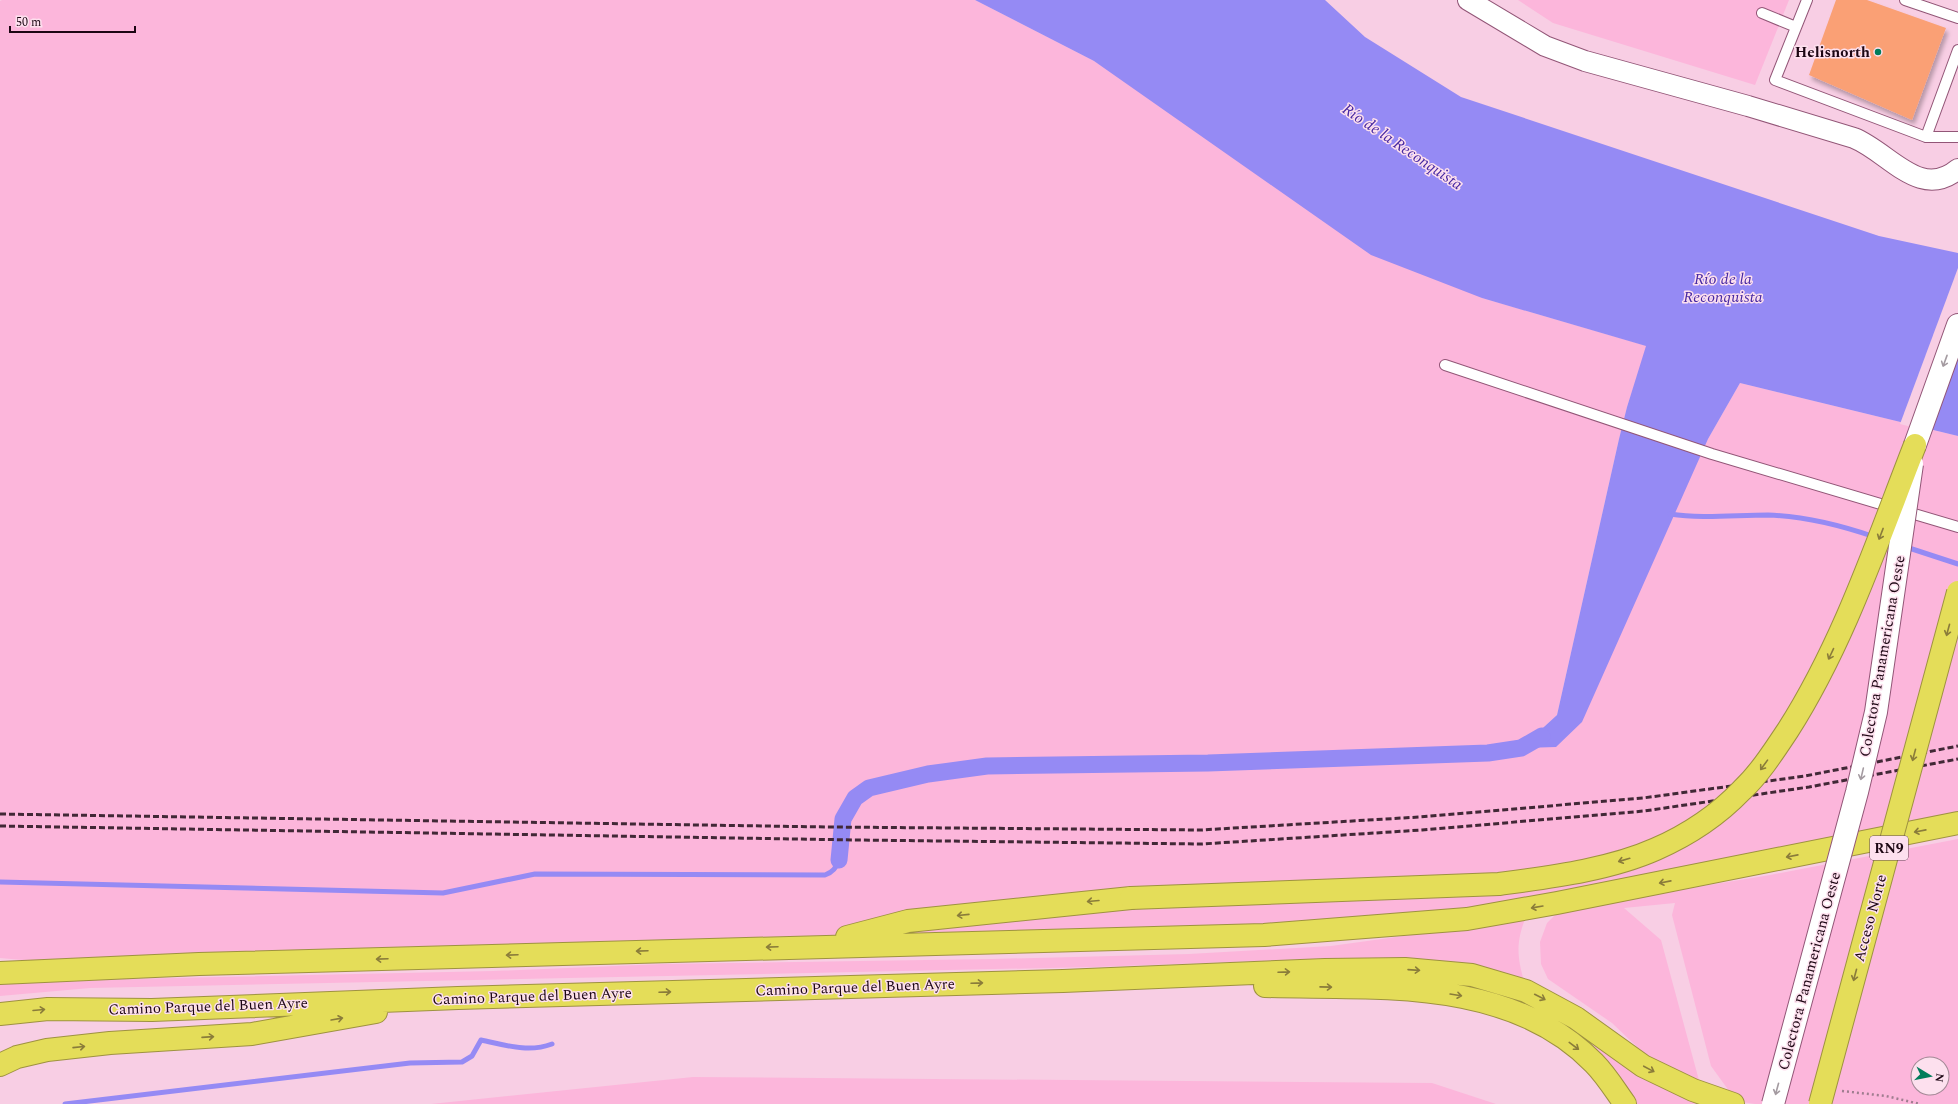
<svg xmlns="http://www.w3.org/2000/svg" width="1958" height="1104" font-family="Spectral,serif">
<defs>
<filter id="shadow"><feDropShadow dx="2.5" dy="4.5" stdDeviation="2" flood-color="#0004"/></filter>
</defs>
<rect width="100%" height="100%" fill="#f8cee4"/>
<path fill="#fcb6db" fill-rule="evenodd" d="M 2,0 L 975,0 L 1094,61 L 1482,298 L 1647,346 L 1627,407 L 1619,439 L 1557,715 L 1522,747 L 1556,747 L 1708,439 L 1740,383 L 1958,436 L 1958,823 L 1467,919 L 101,967 L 0,958 L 0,1 Z
M 1518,0 L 1789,0 L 1755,85 L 1553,23 Z
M 1958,839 L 1958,1104 L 1755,1104 L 1742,1102 L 1732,1095 L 1711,1066 L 1672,915 L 1675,903 L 1624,908 L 1661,940 L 1700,1084 L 1655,1064 L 1612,1023 L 1548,979 L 1541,964 L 1540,942 L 1547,923 L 1556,914 L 1525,919 C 1516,943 1517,956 1524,981 L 1425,960 L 1338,958 L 1095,967 L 90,988 L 0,996 L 0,985 L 31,981 L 493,971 L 663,964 L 992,959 L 1189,954 L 1331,946 L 1454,929 L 1563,909 L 1770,875 ZM 1918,1064 L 1942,1064 L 1942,1088 L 1918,1088 Z
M 1406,976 L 1465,983 L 1521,1000 L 1561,1022 L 1629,1068 L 1705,1104 L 1633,1104 L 1566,1033 Z
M 693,1077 L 1432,1083 L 1496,1104 L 431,1104 Z"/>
<path fill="#958af4" d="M 975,0 L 1325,0 L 1365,37 L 1461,97 L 1879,236 L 1958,253 L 1958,436 L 1740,383 L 1708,439 L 1582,722 L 1556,747 L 1521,748 L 1557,715 L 1619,439 L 1627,407 L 1646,346 L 1482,298 L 1371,255 L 1094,61 Z"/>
<path fill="#f8cee4" d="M 1958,268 L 1958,320 L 1923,430 L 1900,424 Z"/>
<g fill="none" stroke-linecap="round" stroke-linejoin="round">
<path stroke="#958af4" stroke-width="5" d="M 1670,514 C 1702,519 1735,515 1768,515 C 1802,516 1843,526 1875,537
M 1906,547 L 1958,564
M 0,882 L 443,893 L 535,874 L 825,875 C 833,872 836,868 839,860
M 65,1104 L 410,1063 L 462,1062 L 472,1056 L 481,1040 C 505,1045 528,1053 552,1044"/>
<path stroke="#958af4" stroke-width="17" d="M 839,860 L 843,819 L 855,798 L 869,788 L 928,774 L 987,766 L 1208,763 L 1488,753 L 1521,748 L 1542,736"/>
</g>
<path fill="#faa075" filter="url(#shadow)" d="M 1836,0 L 1867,0 L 1946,28 L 1912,120 L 1809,75 Z"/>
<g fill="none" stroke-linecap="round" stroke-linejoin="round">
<g stroke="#925677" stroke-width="12">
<path id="lane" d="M 1807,0 L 1775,80 L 1926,137 L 1958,137
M 1905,0 L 1958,18
M 1762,13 L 1796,27
M 1926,137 L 1958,50
M 1445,365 L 1712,454 L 1958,527"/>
</g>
<g stroke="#925677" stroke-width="22">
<path id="street" d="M 1468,0 L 1545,46 L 1585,61 L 1748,106 L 1854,138 C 1889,152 1920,201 1958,169"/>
</g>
<g stroke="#925677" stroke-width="24">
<path id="secondary" d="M 1915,445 L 1958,325"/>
</g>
<g stroke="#9e9240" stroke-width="24">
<path id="highway" d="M 847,937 L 908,921 L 1131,898
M 0,973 L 199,964 L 1264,935 L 1467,919 L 1557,903 L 1958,823
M 1265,986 C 1376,989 1509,976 1594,1063 C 1606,1075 1615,1090 1625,1104
M 0,1014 L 48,1009 L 152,1010 L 458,998 L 1063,981 L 1325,970 L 1405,969 L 1472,975 L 1526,991 L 1576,1018 L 1643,1066 L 1693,1090 L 1733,1104
M 0,1065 L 17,1057 L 47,1050 L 110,1043 L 252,1034 L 376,1012"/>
</g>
<path stroke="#9f7d8f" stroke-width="2.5" stroke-dasharray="2 3" stroke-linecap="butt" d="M 1842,1091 L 1886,1096 L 1920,1104"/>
<use href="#lane" stroke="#fff" stroke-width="10"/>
<use href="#street" stroke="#fff" stroke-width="20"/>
<use href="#secondary" stroke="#fff" stroke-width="22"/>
<use href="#highway" stroke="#e4dd59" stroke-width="22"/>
<path stroke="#412836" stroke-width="3" stroke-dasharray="6 3" stroke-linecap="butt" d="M 0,814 L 828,827 L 1201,830 L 1419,817 L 1643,798 L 1805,776 L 1958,746
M 0,826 L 857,840 L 1202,844 L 1422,830 L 1644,811 L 1809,787 L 1958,759"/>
<g stroke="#925677" stroke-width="24" stroke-linecap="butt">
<path id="secondary-bridge" d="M 1773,1104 L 1857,792 L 1876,712 L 1912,464"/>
</g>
<g stroke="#9e9240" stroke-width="24" stroke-linecap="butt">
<path id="highway-bridge" d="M 1131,898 L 1499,884 C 1550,877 1609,870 1656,849 C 1688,835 1718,815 1742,790 C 1760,773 1774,751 1788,730 C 1844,642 1877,542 1915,445
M 1820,1104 L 1958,592"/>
</g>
<use href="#secondary-bridge" stroke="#fff" stroke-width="22"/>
<use href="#highway-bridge" stroke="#e4dd59" stroke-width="22"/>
</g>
<defs><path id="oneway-shaft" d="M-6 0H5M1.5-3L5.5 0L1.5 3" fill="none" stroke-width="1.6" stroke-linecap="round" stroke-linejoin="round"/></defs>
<g stroke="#a49ba1">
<use href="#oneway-shaft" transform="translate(1945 361) rotate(110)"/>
<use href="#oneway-shaft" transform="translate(1862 774) rotate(103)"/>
<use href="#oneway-shaft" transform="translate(1777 1089) rotate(105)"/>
</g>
<g stroke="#8a7c3a">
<use href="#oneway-shaft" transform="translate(1881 534) rotate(111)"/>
<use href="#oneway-shaft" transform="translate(1948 630) rotate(105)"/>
<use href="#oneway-shaft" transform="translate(1831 654) rotate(115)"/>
<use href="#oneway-shaft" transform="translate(1914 755) rotate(105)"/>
<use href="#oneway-shaft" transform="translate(1764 765) rotate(126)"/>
<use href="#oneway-shaft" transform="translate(1920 831) rotate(169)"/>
<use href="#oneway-shaft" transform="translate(1792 856) rotate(169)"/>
<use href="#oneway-shaft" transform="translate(1624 860) rotate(164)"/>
<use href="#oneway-shaft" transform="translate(1665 882) rotate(169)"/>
<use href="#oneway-shaft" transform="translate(1093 901) rotate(175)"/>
<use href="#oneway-shaft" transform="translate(1537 907) rotate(170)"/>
<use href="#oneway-shaft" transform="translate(963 915) rotate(174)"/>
<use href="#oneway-shaft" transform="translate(772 947) rotate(178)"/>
<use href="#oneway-shaft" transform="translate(642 951) rotate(178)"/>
<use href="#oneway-shaft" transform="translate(512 955) rotate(178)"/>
<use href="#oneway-shaft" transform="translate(382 959) rotate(178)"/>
<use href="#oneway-shaft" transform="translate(1414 970) rotate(4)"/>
<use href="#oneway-shaft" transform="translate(1284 972) rotate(-2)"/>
<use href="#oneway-shaft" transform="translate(1855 975) rotate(105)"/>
<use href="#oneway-shaft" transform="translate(977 983) rotate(-2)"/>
<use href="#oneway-shaft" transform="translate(1326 987) rotate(1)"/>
<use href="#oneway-shaft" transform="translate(665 992) rotate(-2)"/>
<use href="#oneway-shaft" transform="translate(1456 995) rotate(9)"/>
<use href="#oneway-shaft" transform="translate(1540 997) rotate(27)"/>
<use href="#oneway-shaft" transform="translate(39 1010) rotate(-5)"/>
<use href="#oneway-shaft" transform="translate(337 1019) rotate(-10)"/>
<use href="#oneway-shaft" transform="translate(208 1037) rotate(-4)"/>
<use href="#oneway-shaft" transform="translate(1574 1046) rotate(37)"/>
<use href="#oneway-shaft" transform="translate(79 1047) rotate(-6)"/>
<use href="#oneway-shaft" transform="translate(1649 1069) rotate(28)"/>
</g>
<circle fill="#017d5b" stroke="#fde0ee" stroke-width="1.5" cx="1878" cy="52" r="4"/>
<g text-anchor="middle" stroke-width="3" stroke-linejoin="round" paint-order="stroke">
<rect fill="#fde0ee" stroke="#604755" stroke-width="1" x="1870" y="836" width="38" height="24" rx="3"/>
<g font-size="14" font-weight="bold" fill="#1c0613">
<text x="1889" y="853">RN9</text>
</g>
<g font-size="15" font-weight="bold" fill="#1c0613" stroke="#fde0ee" text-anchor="end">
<text x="1870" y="57">Helisnorth</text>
</g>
<g font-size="15" fill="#1c0613" stroke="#fde0ee">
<text transform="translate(1882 656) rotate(-80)" y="5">Colectora Panamericana Oeste</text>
<text transform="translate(1870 918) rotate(-75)" y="5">Acceso Norte</text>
<text transform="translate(1809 971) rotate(-75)" y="5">Colectora Panamericana Oeste</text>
<text transform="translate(855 987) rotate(-2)" y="5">Camino Parque del Buen Ayre</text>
<text transform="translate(532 996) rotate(-2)" y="5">Camino Parque del Buen Ayre</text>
<text transform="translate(208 1006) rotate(-2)" y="5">Camino Parque del Buen Ayre</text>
</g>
<g font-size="16" font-style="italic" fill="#4728a2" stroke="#fde0ee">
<text transform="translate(1403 146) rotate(34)" y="6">Río de la Reconquista</text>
<text x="1723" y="284">Río de la<tspan x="1723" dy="18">Reconquista</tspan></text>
</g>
</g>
<g transform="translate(1930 1076) rotate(100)"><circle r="19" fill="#fde0ee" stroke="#a38996"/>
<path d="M0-3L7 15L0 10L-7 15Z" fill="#017d5b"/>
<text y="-6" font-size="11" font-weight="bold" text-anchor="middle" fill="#1c0613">N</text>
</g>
<path d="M10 26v6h125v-6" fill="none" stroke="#1c0613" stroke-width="2"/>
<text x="16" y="26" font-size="12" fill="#1c0613" stroke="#fde0ee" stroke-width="3" paint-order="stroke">50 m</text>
</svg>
